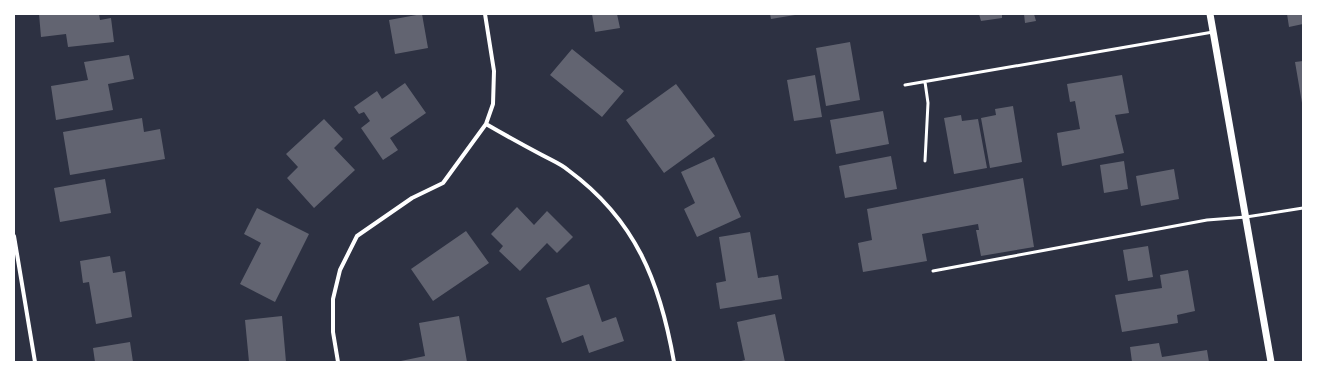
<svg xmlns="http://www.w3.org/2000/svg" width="1317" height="376" font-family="'Alegreya Sans',sans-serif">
<rect width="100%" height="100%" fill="#2d3142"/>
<path fill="#626471" d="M 39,14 L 99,14 L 100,20 L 111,18 L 114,42 L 68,47 L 66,34 L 41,37 Z
M 422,14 L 428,48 L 395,54 L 389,20 Z
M 592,14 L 617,14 L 620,28 L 595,32 Z
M 770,14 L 795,14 L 795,15 L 771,19 Z
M 979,14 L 1002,14 L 1002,18 L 981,21 Z
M 1024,14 L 1034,14 L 1036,21 L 1025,23 Z
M 1287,14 L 1303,14 L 1303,24 L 1289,27 Z
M 850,42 L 860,100 L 826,106 L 816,48 Z
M 572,49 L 624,91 L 602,117 L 550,75 Z
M 129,55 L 134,79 L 108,84 L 113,110 L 56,120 L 51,86 L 88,80 L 84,62 Z
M 1303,61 L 1303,103 L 1302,103 L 1295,62 Z
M 815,75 L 822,117 L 794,121 L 787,80 Z
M 1122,75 L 1129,113 L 1115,115 L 1124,153 L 1062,166 L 1057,133 L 1080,129 L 1075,101 L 1070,102 L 1067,84 Z
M 405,83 L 426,113 L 390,138 L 398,150 L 383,160 L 361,128 L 370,121 L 364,112 L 359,114 L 354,107 L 377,91 L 382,99 Z
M 676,84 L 715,136 L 664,173 L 626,120 Z
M 1013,106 L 1022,162 L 990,168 L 981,118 L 996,115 L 995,109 Z
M 883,111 L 889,144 L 836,154 L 830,120 Z
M 961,115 L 962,121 L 978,119 L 987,168 L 954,174 L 944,118 Z
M 142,118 L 144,132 L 160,129 L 165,159 L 70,175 L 63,132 Z
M 324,119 L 343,139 L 334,148 L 355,170 L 314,208 L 287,178 L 298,167 L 286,154 Z
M 891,156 L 897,189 L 845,198 L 839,166 Z
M 714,157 L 741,217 L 697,237 L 684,209 L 695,203 L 681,172 Z
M 1124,161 L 1128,189 L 1104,193 L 1100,165 Z
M 1174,169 L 1179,199 L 1141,206 L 1136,176 Z
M 1023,178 L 1034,247 L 981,256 L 976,230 L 979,230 L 978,224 L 922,234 L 927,261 L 863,272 L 858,243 L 872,240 L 867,209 Z
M 105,179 L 111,213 L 60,222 L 54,188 Z
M 517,207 L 534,225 L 547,211 L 573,237 L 557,253 L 547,243 L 520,271 L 499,251 L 503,246 L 491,234 Z
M 257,208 L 309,234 L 275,302 L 240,284 L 261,243 L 244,234 Z
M 466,231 L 489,263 L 433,301 L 411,269 Z
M 750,232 L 758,278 L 778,275 L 782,299 L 720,309 L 716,283 L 726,281 L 719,237 Z
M 1148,246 L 1153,277 L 1128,281 L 1123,250 Z
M 110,256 L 113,273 L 125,271 L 132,317 L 96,324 L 89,282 L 83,283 L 80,261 Z
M 1188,270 L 1195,311 L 1177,315 L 1178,323 L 1122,332 L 1115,295 L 1162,288 L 1160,275 Z
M 589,284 L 602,322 L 616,317 L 624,341 L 589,353 L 583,335 L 562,343 L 546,298 Z
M 775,314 L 785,362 L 737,362 L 745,360 L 737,322 Z
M 282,316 L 286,362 L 249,362 L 245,320 Z
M 459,316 L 467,362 L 396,362 L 425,356 L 419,323 Z
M 130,342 L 133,362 L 95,362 L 93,348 Z
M 1159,343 L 1162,357 L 1207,350 L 1209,362 L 1132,362 L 1130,347 Z"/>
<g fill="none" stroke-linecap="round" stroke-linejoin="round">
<path stroke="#fff" stroke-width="3" d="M 905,85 L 1213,32
M 925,161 L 928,103 L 925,82
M 933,271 L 1207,220 L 1246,217 L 1303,208"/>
<path stroke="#fff" stroke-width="4" d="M 486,124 C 505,135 523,145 542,155 C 551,160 561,164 568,170 C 636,220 660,282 674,362
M 14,236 L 35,362
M 338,362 L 333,332 L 333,299 L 340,270 L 357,236 L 412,198 L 443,183 L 486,124 L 493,104 L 494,71 L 485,14"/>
<path stroke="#fff" stroke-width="7" d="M 1210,14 L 1271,362"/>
</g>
<rect width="1317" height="376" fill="none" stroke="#ffffff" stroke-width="30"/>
</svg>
